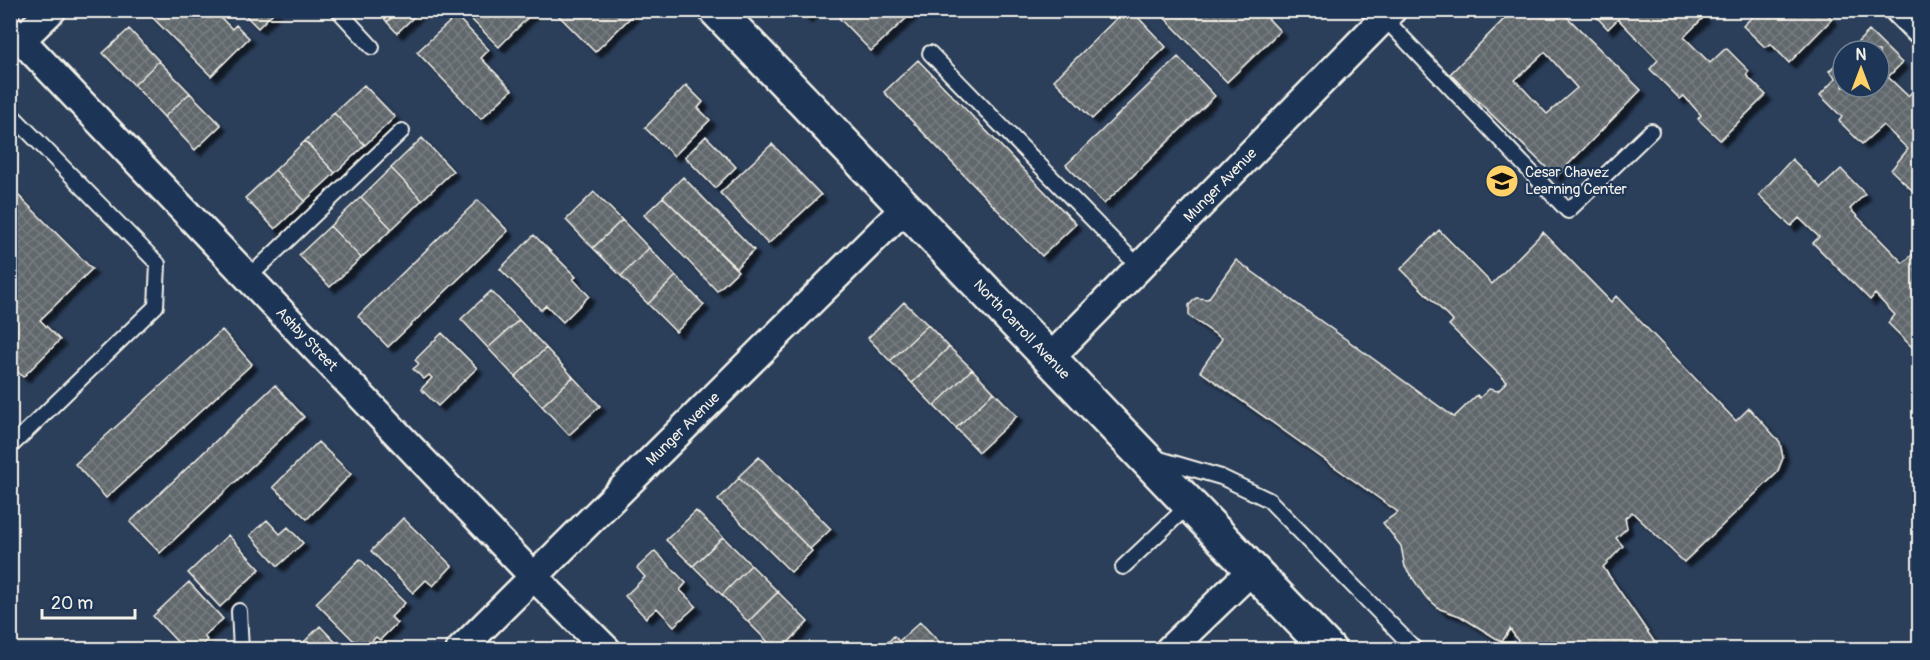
<svg xmlns="http://www.w3.org/2000/svg" width="1930" height="660" font-family="Pangolin,sans-serif">
<defs>
<pattern id="building-cross-hatch" width="8" height="8" patternUnits="userSpaceOnUse" patternTransform="scale(1.5)"><rect width="8" height="8" fill="#61676c"/><path d="M0 0l8 8M0 8l8-8" fill="none" stroke="#787d81"/></pattern>
<filter id="shadow"><feDropShadow dx="5.5" dy="5.5" stdDeviation="1.5" flood-color="#0009"/></filter>
</defs>
<rect width="100%" height="100%" fill="#2b3f5b"/>
<filter id="ink" filterUnits="userSpaceOnUse"><feTurbulence type="fractalNoise" baseFrequency=".0167" numOctaves="2"/><feDisplacementMap in="SourceGraphic" scale="12" xChannelSelector="R" yChannelSelector="G"/><feConvolveMatrix kernelMatrix="1 2 1 2 8 2 1 2 1" color-interpolation-filters="sRGB"/></filter>
<g filter="url(#ink)">
<path fill="url(#building-cross-hatch)" stroke="#f4f1e8" stroke-width="1.5" fill-rule="evenodd" filter="url(#shadow)" d="M 145,10 L 213,10 L 232,29 L 236,25 L 249,38 L 211,76 Z
M 247,10 L 276,10 L 258,28 L 244,14 Z
M 378,10 L 399,10 L 387,22 Z
M 399,10 L 420,11 L 397,33 L 387,22 Z
M 462,10 L 535,10 L 499,47 Z
M 553,10 L 630,10 L 634,14 L 595,52 Z
M 799,10 L 814,10 L 806,18 Z
M 847,10 L 908,10 L 911,14 L 871,51 L 839,18 Z
M 1125,10 L 1131,10 L 1166,47 L 1092,119 L 1054,80 Z
M 1157,10 L 1260,10 L 1280,31 L 1227,82 Z
M 1513,10 L 1560,10 L 1641,90 L 1556,177 L 1450,74 ZM 1545,52 L 1577,88 L 1547,114 L 1515,80 Z
M 1590,10 L 1698,10 L 1704,17 L 1684,37 L 1710,63 L 1726,48 L 1749,71 L 1746,75 L 1766,95 L 1720,140 L 1698,119 L 1701,115 L 1684,96 L 1680,99 L 1650,69 L 1658,60 L 1618,19 L 1608,29 Z
M 1759,10 L 1824,10 L 1832,19 L 1789,63 L 1771,44 L 1765,47 L 1743,26 Z
M 456,16 L 489,50 L 481,58 L 512,90 L 481,119 L 417,52 Z
M 129,29 L 159,61 L 134,85 L 103,53 Z
M 1869,31 L 1902,63 L 1888,77 L 1908,96 L 1914,90 L 1920,95 L 1920,186 L 1912,190 L 1891,170 L 1908,149 L 1883,125 L 1862,144 L 1839,121 L 1842,117 L 1820,95 L 1836,78 L 1829,71 L 1843,57 L 1843,87 L 1879,87 L 1879,51 L 1849,51 Z
M 1178,57 L 1215,96 L 1104,204 L 1066,165 Z
M 918,60 L 1076,224 L 1042,256 L 884,92 Z
M 159,61 L 190,93 L 164,117 L 134,85 Z
M 364,85 L 395,117 L 365,145 L 334,113 Z
M 686,85 L 703,102 L 698,108 L 710,120 L 674,156 L 645,128 Z
M 190,93 L 221,125 L 195,150 L 164,117 Z
M 334,113 L 365,145 L 335,173 L 305,141 Z
M 706,136 L 736,167 L 715,188 L 685,157 Z
M 422,138 L 453,171 L 422,200 L 391,168 Z
M 305,141 L 335,173 L 305,201 L 275,170 Z
M 772,144 L 821,195 L 768,244 L 720,193 Z
M 1792,159 L 1821,188 L 1841,169 L 1865,194 L 1850,209 L 1903,263 L 1920,248 L 1918,353 L 1888,323 L 1895,315 L 1875,294 L 1870,300 L 1813,243 L 1819,237 L 1799,218 L 1791,226 L 1759,195 Z
M 391,168 L 422,200 L 392,229 L 361,197 Z
M 275,170 L 305,201 L 275,229 L 245,198 Z
M 683,177 L 754,250 L 736,268 L 663,197 Z
M 10,187 L 92,269 L 40,320 L 60,340 L 23,377 L 10,364 Z
M 594,192 L 622,220 L 593,248 L 566,220 Z
M 361,197 L 392,229 L 361,258 L 330,226 Z
M 663,197 L 738,271 L 717,291 L 644,215 Z
M 478,200 L 508,231 L 388,347 L 358,316 Z
M 622,220 L 649,248 L 621,276 L 593,248 Z
M 330,226 L 361,258 L 330,287 L 299,255 Z
M 1439,230 L 1492,284 L 1543,232 L 1611,302 L 1616,296 L 1736,421 L 1749,408 L 1780,442 L 1783,458 L 1777,473 L 1684,562 L 1632,512 L 1625,518 L 1627,528 L 1616,538 L 1623,546 L 1603,567 L 1660,650 L 1524,650 L 1510,629 L 1502,642 L 1460,616 L 1440,609 L 1425,596 L 1405,567 L 1401,546 L 1383,523 L 1398,512 L 1200,371 L 1222,339 L 1189,316 L 1189,305 L 1196,298 L 1208,299 L 1236,260 L 1454,417 L 1477,395 L 1480,398 L 1489,389 L 1498,391 L 1507,382 L 1449,325 L 1453,321 L 1401,269 Z
M 534,235 L 576,277 L 573,279 L 589,296 L 563,322 L 546,305 L 541,310 L 500,269 Z
M 649,248 L 676,276 L 648,304 L 621,276 Z
M 676,276 L 704,305 L 676,332 L 648,304 Z
M 491,291 L 519,320 L 488,348 L 461,319 Z
M 904,302 L 928,325 L 890,361 L 868,338 Z
M 519,320 L 546,348 L 515,377 L 488,348 Z
M 928,325 L 949,347 L 912,383 L 890,361 Z
M 222,330 L 252,364 L 106,498 L 75,464 Z
M 442,333 L 477,368 L 438,406 L 421,389 L 432,378 L 429,375 L 424,379 L 413,369 L 419,364 L 415,360 Z
M 949,347 L 972,369 L 934,406 L 912,383 Z
M 546,348 L 573,377 L 542,406 L 515,377 Z
M 972,369 L 994,392 L 956,428 L 934,406 Z
M 573,377 L 600,406 L 569,435 L 542,406 Z
M 275,385 L 304,417 L 160,553 L 130,522 Z
M 994,392 L 1017,416 L 979,452 L 956,428 Z
M 318,442 L 351,474 L 307,519 L 273,487 Z
M 759,457 L 831,529 L 810,549 L 738,477 Z
M 739,478 L 812,551 L 791,572 L 718,500 Z
M 696,511 L 723,537 L 693,566 L 666,540 Z
M 403,518 L 452,566 L 433,586 L 426,580 L 413,593 L 371,551 Z
M 267,520 L 280,534 L 288,527 L 303,543 L 278,566 L 250,535 Z
M 228,535 L 260,569 L 220,607 L 188,573 Z
M 723,537 L 751,565 L 722,595 L 693,566 Z
M 655,551 L 686,583 L 680,590 L 696,606 L 674,626 L 657,608 L 646,618 L 625,596 L 645,577 L 637,568 Z
M 360,559 L 405,603 L 391,617 L 397,623 L 380,640 L 376,637 L 363,650 L 316,603 Z
M 751,565 L 778,592 L 748,622 L 722,595 Z
M 189,582 L 223,619 L 204,636 L 207,640 L 198,650 L 185,650 L 153,616 Z
M 778,592 L 808,622 L 781,650 L 776,650 L 748,622 Z
M 920,622 L 947,650 L 907,650 L 899,641 Z
M 320,626 L 343,650 L 296,650 Z
M 894,636 L 907,650 L 880,650 Z"/>
<g fill="none" stroke-linecap="round" stroke-linejoin="round">
<g stroke="#f4f1e8" stroke-width="18">
<path id="lane" d="M 338,10 L 372,47
M 1384,18 L 1568,211 L 1651,131
M 930,53 L 1140,268
M 10,113 L 158,264 L 156,306 L 10,447
M 248,278 L 402,131
M 1156,458 L 1221,477 L 1269,500 L 1416,650
M 1123,567 L 1190,504
M 239,611 L 241,650"/>
</g>
<g stroke="#f4f1e8" stroke-width="32">
<g id="street">
<path d="M 1899,10 L 1920,31"/>
<path id="s1" d="M 10,28 L 533,576 L 607,650"/>
<path d="M 22,39 L 52,10"/>
<path id="s2" d="M 1049,359 L 1392,10"/>
<path id="s3" d="M 460,650 L 905,208"/>
<path d="M 1169,650 L 1253,569"/>
</g>
</g>
<g stroke="#f4f1e8" stroke-width="38">
<g id="secondary">
<path id="s4" d="M 716,10 L 1329,650"/>
</g>
</g>
<use href="#lane" stroke="#1d3557" stroke-width="14"/>
<use href="#street" stroke="#1d3557" stroke-width="27"/>
<use href="#secondary" stroke="#1d3557" stroke-width="33"/>
</g>
</g>
<defs>
<g id="school-disc" transform="scale(1.725)"><circle r="9.5" fill="#ffd166" stroke="#1d3557"/><path d="M0-5L7-2L0 1L-7-2ZM-4 1L0 2.5L4 1V4Q0 6-4 4Z" fill="#111"/></g>
</defs>
<g fill-rule="evenodd">
<use href="#school-disc" x="1502" y="181"/>
</g>
<g text-anchor="middle" stroke-width="4.5" stroke-linejoin="round" paint-order="stroke">
<g font-size="15" fill="#f4f1e8" stroke="#1d3557" text-anchor="start">
<text x="1525" y="177">Cesar Chavez<tspan x="1525" dy="17">Learning Center</tspan></text>
</g>
<g font-size="15" fill="#f4f1e8" stroke="#1d3557">
<text dy="5" stroke="none"><textPath href="#s2" startOffset="244">Munger Avenue</textPath></text>
<text dy="5" stroke="none"><textPath href="#s4" startOffset="442">North Carroll Avenue</textPath></text>
<text dy="5" stroke="none"><textPath href="#s1" startOffset="430">Ashby Street</textPath></text>
<text dy="5" stroke="none"><textPath href="#s3" startOffset="314">Munger Avenue</textPath></text>
</g>
</g>
<rect width="1930" height="660" fill="none" stroke="#1d3557" stroke-width="36"/>
<rect x="18" y="18" width="1894" height="624" fill="none" stroke="#f4f1e8" stroke-width="2" filter="url(#ink)"/>
<g transform="translate(1861 69)"><circle r="28" fill="#1d3557" stroke="#738091" stroke-width="1.5"/>
<path d="M0-4.5L10 22L0 15L-10 22Z" fill="#ffd166"/>
<text y="-9" font-size="16" font-weight="bold" text-anchor="middle" fill="#f4f1e8">N</text>
</g>
<path d="M42 609v9h93v-9" fill="none" stroke="#f4f1e8" stroke-width="3"/>
<text x="51" y="609" font-size="18" fill="#f4f1e8" stroke="#1d3557" stroke-width="4.5" paint-order="stroke">20 m</text>
</svg>
